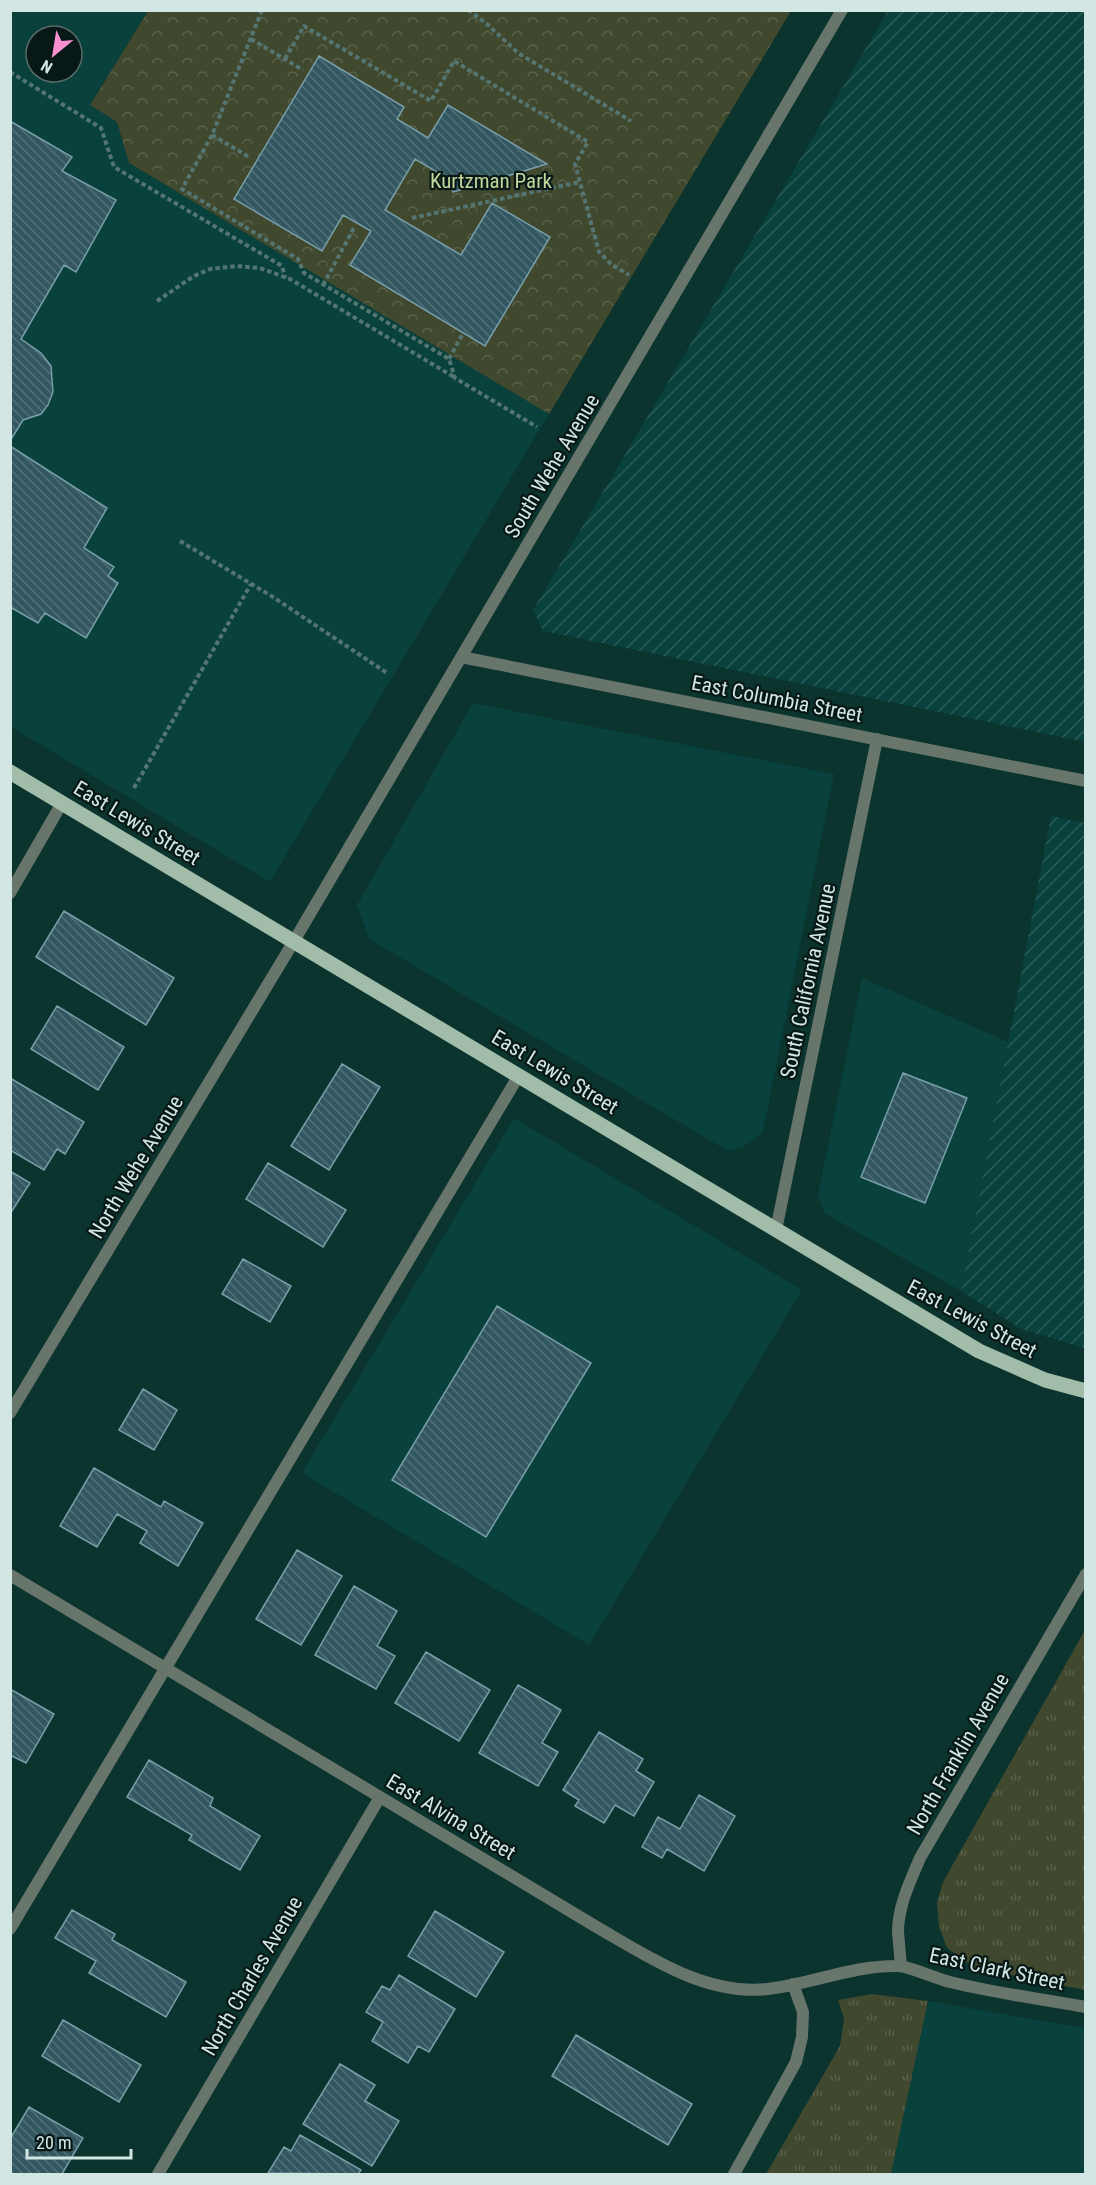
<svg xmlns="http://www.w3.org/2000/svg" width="1096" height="2185" font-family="'Roboto Condensed',sans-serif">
<defs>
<pattern id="industrial-furrows" width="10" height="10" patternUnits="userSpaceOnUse" patternTransform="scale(1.5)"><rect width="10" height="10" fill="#09413c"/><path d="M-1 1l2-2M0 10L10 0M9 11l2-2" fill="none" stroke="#2c5c58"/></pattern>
<pattern id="grass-tufts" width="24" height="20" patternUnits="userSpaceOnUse" patternTransform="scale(1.5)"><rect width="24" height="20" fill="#40482e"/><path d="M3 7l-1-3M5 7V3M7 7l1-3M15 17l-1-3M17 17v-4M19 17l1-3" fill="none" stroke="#5b624c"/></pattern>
<pattern id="park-crowns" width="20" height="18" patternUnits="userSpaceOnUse" patternTransform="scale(1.5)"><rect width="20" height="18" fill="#40482e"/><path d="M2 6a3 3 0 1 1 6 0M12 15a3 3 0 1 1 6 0" fill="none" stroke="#5b624c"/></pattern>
<pattern id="building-back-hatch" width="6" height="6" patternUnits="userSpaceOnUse" patternTransform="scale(1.5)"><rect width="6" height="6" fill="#335761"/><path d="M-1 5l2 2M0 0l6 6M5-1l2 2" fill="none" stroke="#506f78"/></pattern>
</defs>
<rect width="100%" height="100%" fill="#0b342f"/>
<path fill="#09413c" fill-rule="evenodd" d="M 11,11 L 148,11 L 90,104 L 117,122 L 129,163 L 549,414 L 270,882 L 11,727 ZM 36,36 L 72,36 L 72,72 L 36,72 Z
M 473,703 L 834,774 L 763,1132 L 743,1147 L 728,1151 L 369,939 L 357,905 Z
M 862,978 L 1008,1042 L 961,1291 L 824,1213 L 818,1195 Z
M 514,1118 L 802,1290 L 589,1645 L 302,1473 Z
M 928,2001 L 1085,2028 L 1085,2174 L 891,2174 Z"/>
<path fill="url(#industrial-furrows)" d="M 888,11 L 1085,11 L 1085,742 L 543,631 L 533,610 Z
M 1051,816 L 1085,823 L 1085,1348 L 1021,1329 L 961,1291 Z"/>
<path fill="url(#grass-tufts)" d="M 1085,1630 L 1085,1990 L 975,1968 L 947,1948 L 939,1926 L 937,1903 L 943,1882 Z
M 872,1994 L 928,2001 L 891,2174 L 766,2174 L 840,2046 L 844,2019 L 838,2000 Z"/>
<path fill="url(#park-crowns)" d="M 148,11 L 791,11 L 549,414 L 129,163 L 117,122 L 90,105 Z"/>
<path fill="url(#building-back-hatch)" stroke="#789ea9" stroke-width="1.5" d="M 319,56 L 404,107 L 397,119 L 428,138 L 448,105 L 547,164 L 453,192 L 451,187 L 454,182 L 415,159 L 385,210 L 461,255 L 492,203 L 550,237 L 485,346 L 350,265 L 371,231 L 343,215 L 322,251 L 234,199 Z
M 10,121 L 72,157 L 62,171 L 116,200 L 76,272 L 64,265 L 21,339 L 41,353 L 51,366 L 53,392 L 48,405 L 41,414 L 23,420 L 10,441 Z
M 10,446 L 107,508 L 84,548 L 114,567 L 108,576 L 118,583 L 86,638 L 45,613 L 38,623 L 10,607 Z
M 64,911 L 174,978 L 146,1025 L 36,957 Z
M 57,1006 L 124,1047 L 98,1090 L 31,1049 Z
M 342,1064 L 380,1087 L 329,1170 L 291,1146 Z
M 903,1073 L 967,1098 L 925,1203 L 861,1177 Z
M 10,1078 L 84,1122 L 65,1154 L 57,1149 L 44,1170 L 10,1150 Z
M 268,1163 L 346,1210 L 323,1247 L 246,1199 Z
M 10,1171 L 30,1183 L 10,1214 Z
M 243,1259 L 291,1286 L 270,1322 L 222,1294 Z
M 497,1306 L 591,1363 L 486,1537 L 392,1480 Z
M 143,1389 L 177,1410 L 154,1450 L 119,1430 Z
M 94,1468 L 161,1507 L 164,1501 L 203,1523 L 178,1566 L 140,1543 L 147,1531 L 117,1514 L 97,1547 L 60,1526 Z
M 297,1550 L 342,1576 L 301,1645 L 256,1619 Z
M 354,1586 L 397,1611 L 377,1646 L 395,1656 L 376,1689 L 315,1655 Z
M 426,1652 L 490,1690 L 459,1741 L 395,1703 Z
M 518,1685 L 561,1710 L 542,1743 L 558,1752 L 538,1786 L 479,1753 Z
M 10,1689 L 54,1714 L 26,1763 L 10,1755 Z
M 599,1732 L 643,1759 L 636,1771 L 654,1782 L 634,1816 L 615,1805 L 604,1823 L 575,1806 L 579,1800 L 563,1790 Z
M 149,1760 L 213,1798 L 210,1806 L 260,1836 L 240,1870 L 189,1840 L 192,1835 L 127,1797 Z
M 699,1795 L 735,1816 L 704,1871 L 667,1849 L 662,1858 L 642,1847 L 658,1817 L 680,1829 Z
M 72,1910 L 115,1934 L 112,1940 L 186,1982 L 166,2017 L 89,1973 L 96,1961 L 55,1938 Z
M 435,1911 L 504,1952 L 476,1997 L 408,1956 Z
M 399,1975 L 455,2009 L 429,2052 L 418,2046 L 408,2063 L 372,2041 L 383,2022 L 366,2012 L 382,1986 L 390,1990 Z
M 63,2020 L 141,2065 L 119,2102 L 42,2056 Z
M 576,2035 L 692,2104 L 668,2145 L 552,2076 Z
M 340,2064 L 375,2085 L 365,2101 L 399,2121 L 372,2166 L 303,2124 Z
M 29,2107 L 83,2138 L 62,2174 L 10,2174 L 10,2139 Z
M 300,2135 L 361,2170 L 358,2174 L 268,2173 L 284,2147 L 291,2151 Z"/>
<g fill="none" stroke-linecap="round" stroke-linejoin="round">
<path stroke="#547571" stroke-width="4" stroke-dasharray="4.5 3" stroke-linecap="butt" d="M 262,10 L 212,135 L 182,189 L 298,259 L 304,273 L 449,359 L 455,378 L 537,427
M 468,10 L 487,24 L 518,53 L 631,121
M 251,39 L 303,70
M 285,59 L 304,26 L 431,101 L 454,61 L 588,142 L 575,164 L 599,252 L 612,265 L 629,275
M 10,72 L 101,128 L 114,167 L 282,266 L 285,278
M 212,135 L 249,157
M 412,218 L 580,182
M 323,285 L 355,226
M 157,301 L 194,276 L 210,269 L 236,266 L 260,268 L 290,279 L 454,377
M 449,359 L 462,335
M 180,541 L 273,597 L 387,673
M 10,718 L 11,718
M 134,788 L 251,584"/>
<path stroke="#67756b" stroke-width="12" d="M 10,893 L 62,803
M 10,1929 L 519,1075"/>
<path stroke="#67756b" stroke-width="12" d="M 461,657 L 1086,781
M 776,1230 L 877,739
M 10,1413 L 294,941 L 842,10
M 10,1575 L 595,1926 C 647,1956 705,1996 768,1989 C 811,1984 854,1965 898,1966 C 909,1966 937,1979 950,1982 C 995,1993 1041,1999 1086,2007
M 901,1966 C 900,1955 899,1943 898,1932 C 898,1906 910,1882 920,1858 L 1086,1574
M 158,2174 L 380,1797
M 734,2174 L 796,2062 L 802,2037 L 803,2012 L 793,1984"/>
<path stroke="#a1bda9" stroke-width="15" d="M 10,772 L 979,1351 L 1045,1380 L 1086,1391"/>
</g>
<g text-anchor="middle" stroke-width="4.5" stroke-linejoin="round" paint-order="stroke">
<g font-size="21" fill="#c4d69d" stroke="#081816">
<text x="491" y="188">Kurtzman Park</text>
</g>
<g font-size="21" fill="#d2e7e3" stroke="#081816">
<text transform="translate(552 466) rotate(-59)" y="7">South Wehe Avenue</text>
<text transform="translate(777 699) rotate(11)" y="7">East Columbia Street</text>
<text transform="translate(137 823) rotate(31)" y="7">East Lewis Street</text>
<text transform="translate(808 981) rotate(-78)" y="7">South California Avenue</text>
<text transform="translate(555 1072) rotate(31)" y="7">East Lewis Street</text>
<text transform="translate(136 1167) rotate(-59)" y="7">North Wehe Avenue</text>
<text transform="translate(972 1319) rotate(28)" y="7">East Lewis Street</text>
<text transform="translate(958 1754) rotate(-60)" y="7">North Franklin Avenue</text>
<text transform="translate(451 1817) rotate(31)" y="7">East Alvina Street</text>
<text transform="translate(997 1969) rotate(12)" y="7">East Clark Street</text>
<text transform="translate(252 1976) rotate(-60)" y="7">North Charles Avenue</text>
</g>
</g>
<rect width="1096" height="2185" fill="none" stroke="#d2e7e3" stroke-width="24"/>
<g transform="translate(54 54) rotate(210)"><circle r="28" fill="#081816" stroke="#596b68" stroke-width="1.5"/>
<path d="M0-4.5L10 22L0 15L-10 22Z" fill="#f690cf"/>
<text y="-9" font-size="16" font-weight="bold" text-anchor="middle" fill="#d2e7e3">N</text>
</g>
<path d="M27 2149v9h104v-9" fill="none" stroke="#d2e7e3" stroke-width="3"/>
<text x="36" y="2149" font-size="18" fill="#d2e7e3" stroke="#081816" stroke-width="4.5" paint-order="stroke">20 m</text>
</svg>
